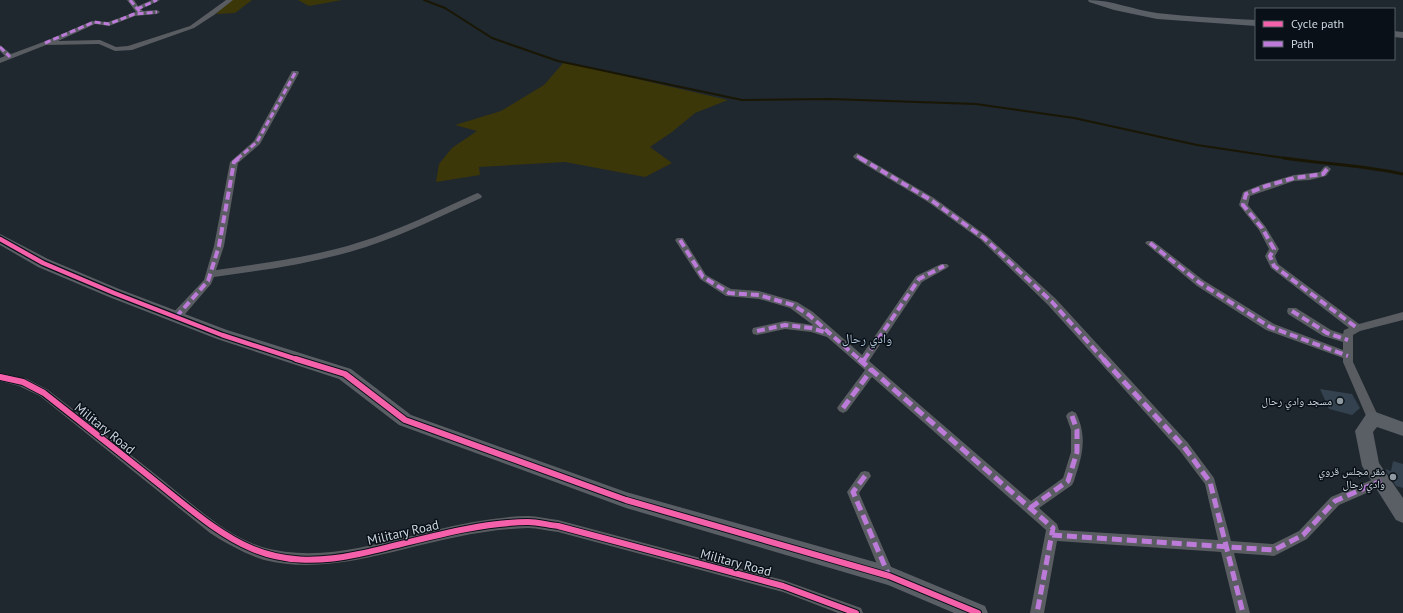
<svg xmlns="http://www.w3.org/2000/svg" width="1403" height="613" font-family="'PT Sans','Noto Naskh Arabic',sans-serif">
<rect width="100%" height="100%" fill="#1f272f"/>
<path fill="#3c3709" d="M 228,0 L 252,0 L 235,13 L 216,14 Z
M 298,0 L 342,0 L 309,6 Z
M 564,62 L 728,100 L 695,113 L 672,132 L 650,147 L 672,163 L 645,177 L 565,162 L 479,167 L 480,175 L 436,182 L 439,164 L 452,148 L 477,131 L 455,125 L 501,111 L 544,85 Z"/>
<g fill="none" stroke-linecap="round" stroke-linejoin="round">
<path stroke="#191704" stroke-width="2" d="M 424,0 L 445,8 L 492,38 L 558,61 L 742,100 L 830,99 L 976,104 L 1074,118 L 1197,145 L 1291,159"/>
<path stroke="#191704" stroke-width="3" d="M 1284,158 C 1324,164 1364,165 1403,174"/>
</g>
<path fill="#33424e" d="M 1320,389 L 1352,394 L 1360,408 L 1352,415 L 1329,409 Z
M 1393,461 L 1403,464 L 1403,488 L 1396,486 L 1385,469 L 1391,471 Z"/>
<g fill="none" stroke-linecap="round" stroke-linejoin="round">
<path fill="#595d61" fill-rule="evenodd" d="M 127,0 L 134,0 L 138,6 L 152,0 L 160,0 L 141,9 L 143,11 L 157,10 L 160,12 L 157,14 L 135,16 L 109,26 L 95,24 L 58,41 L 100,40 L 116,47 L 128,46 L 190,26 L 226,0 L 233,0 L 214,15 L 194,28 L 132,50 L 115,51 L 99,44 L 46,45 L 0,63 L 0,58 L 5,56 L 0,51 L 0,45 L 11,54 L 46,41 L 92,21 L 108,22 L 136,12 Z
M 292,71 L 298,71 L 299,73 L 260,144 L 238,163 L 224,246 L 216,270 C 264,263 314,257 360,242 C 400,230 437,211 475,194 L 478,193 L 482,196 L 481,198 C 443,215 406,234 366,247 C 317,263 265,270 214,277 L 211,284 L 180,320 L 172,320 L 171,317 L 172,314 L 204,280 L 214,246 L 230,162 L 254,141 Z
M 857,153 L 934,198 L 987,236 L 1056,299 L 1188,443 L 1214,478 L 1231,541 L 1273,544 L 1299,531 L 1331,497 L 1381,476 L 1385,477 L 1387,481 L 1385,485 L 1339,505 L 1307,539 L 1278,554 L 1274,556 L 1234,553 L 1250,613 L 1236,613 L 1221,552 L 1057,541 L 1044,613 L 1030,613 L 1046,530 L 872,377 L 847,411 L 843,413 L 839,411 L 837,408 L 839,405 L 865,370 L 827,337 L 811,332 L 785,329 L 757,335 L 753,334 L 752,331 L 753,328 L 785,321 L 813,325 L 790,308 L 759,299 L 726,296 L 700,279 L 675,240 L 677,238 L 683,238 L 706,275 L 731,289 L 759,291 L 797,302 L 813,312 L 862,355 L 916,276 L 941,264 L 947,264 L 949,266 L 947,268 L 922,282 L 869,361 L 1031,501 L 1063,478 L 1071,452 L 1071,430 L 1066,416 L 1068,413 L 1072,411 L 1076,413 C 1088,438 1082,456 1074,481 L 1072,485 L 1039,508 L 1057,524 L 1059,530 L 1218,540 L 1205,484 L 1180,451 L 1048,305 L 981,240 L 928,202 L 854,158 L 853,156 Z
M 1327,166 L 1331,169 L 1326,176 L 1310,180 L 1294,181 L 1250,196 L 1248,205 L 1265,226 L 1279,249 L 1275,256 L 1278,264 L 1359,324 L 1403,312 L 1403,320 L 1360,331 L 1353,335 L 1353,362 L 1379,418 L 1377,421 L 1373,423 L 1369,421 L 1367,418 L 1343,362 L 1343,358 L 1266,330 L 1197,286 L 1145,243 L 1147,241 L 1153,241 L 1203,280 L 1274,324 L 1343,350 L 1343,342 L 1323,336 L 1288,314 L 1287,311 L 1288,308 L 1296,308 L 1331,330 L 1343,334 L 1344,330 L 1349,328 L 1271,268 L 1265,256 L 1269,249 L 1259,230 L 1239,205 L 1243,192 L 1263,184 L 1294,175 L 1320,172 L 1324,167 Z
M 0,373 L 27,379 L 48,390 C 87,420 126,451 165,482 C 195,506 225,535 262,547 C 293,556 328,554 358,548 C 415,537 470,517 528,516 C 538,516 548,519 558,520 L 783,580 L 861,608 L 863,613 L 838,613 L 783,592 L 558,532 C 548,531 538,528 528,528 C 486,529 445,539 405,549 C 359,560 312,572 264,560 C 245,554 227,544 210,533 L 40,396 L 19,386 L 0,381 Z
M 865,471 L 869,472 L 871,476 L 859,493 L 895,576 L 894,581 L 889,582 L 884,581 L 847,492 L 861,472 Z"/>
<path fill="#5a5f65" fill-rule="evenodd" d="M 1088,0 C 1112,0 1134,10 1157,13 C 1190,17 1223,18 1256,20 L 1256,26 L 1157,19 L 1114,10 L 1089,2 Z
M 1394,31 L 1403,32 L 1403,38 L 1394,37 Z
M 0,234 L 48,259 L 119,289 L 227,330 L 351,369 L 411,415 L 626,492 L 889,566 L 985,606 L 988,613 L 954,613 L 888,585 L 626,508 L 399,425 L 339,379 L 217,339 L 109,297 L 38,267 L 0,245 Z
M 1373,411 L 1403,422 L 1403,436 L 1377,427 L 1373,432 L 1379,463 L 1403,498 L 1403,523 L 1396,520 L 1362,466 L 1355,431 L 1367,413 Z"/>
<path stroke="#bd7bd9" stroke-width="3" stroke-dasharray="6 3" stroke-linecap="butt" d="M 130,0 L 140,12
M 137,9 L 157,0
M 45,43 L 94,22 L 109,24 L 134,14 L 157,12
M 0,47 L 10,57
M 857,156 L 862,159
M 237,159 L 257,142 L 295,73"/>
<path stroke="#bd7bd9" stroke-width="4" stroke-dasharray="8 4" stroke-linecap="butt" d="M 860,158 L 931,200 L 984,238 L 1052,302 L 1104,360
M 1327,169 L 1323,174 L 1294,178 L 1266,186 L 1246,194 L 1243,205 L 1262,228 L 1274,249 L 1270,256 L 1274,266 L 1357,328
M 680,240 L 703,277 L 729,293 L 759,295 L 793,305 L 809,315 L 860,360
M 1150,243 L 1200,283 L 1270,327 L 1348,356
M 1292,311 L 1327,333 L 1348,340
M 176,317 L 208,281 L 219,246 L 234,162 L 239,158
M 757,331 L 785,325 L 811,328 L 828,333
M 864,360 L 919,279 L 944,266"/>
<path stroke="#bd7bd9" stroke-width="5" stroke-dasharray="10 5" stroke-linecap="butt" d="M 859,359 L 1053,528 L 1037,613
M 1103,359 L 1184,447 L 1210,482 L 1243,613
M 863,361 L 865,359
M 843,408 L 872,369
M 865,476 L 853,492 L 889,576
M 1030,508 L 1068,481 L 1077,452 L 1077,430 L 1072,416
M 1052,535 L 1274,550 L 1303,535 L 1335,501 L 1381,481"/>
<g stroke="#091017" stroke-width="7">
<path id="cycleway-far1" d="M 0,239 L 43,263 L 114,293 L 222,335 L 299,360"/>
</g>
<g stroke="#091017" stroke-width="8">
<path id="cycleway" d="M 296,359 L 345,374 L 405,420 L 626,500 L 889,576 L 978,613
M 0,377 L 23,382 L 44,393 C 83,424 122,454 160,485 C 228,540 265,574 359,554 C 415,542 470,523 528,522 C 538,522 548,525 558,526 L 783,586 L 856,613"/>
</g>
<use href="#cycleway-far1" stroke="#f560ab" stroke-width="4.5"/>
<use href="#cycleway" stroke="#f560ab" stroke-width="6"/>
</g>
<g fill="#8f99a1" stroke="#091017" stroke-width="1.5">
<circle cx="1340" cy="401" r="4"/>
<circle cx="1393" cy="477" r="4"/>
</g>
<g text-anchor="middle" stroke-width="3" stroke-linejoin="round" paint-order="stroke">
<g font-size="11" fill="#ccd6df" stroke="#091017" text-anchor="end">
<text x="1332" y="405">مسجد وادي رحال</text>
<text x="1385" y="475">مقر مجلس قروي<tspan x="1385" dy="13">وادي رحال</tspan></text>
</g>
<g font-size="13" fill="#b1c5d8" stroke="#091017">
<text x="867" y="343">وادي رحال</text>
</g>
<g font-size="13" fill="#ccd6df" stroke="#091017">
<text transform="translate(105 428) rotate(39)" y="5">Military Road</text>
<text transform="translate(403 532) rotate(-13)" y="5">Military Road</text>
<text transform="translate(736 562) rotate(15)" y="5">Military Road</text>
</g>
</g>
<rect x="1255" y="8" width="140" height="52" fill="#091017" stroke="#575f67"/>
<rect x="1263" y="21" width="20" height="6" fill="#f560ab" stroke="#575f67"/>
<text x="1291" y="28" font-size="12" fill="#ccd6df">Cycle path</text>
<rect x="1263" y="41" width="20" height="6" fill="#bd7bd9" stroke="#575f67"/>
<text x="1291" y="48" font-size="12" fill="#ccd6df">Path</text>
</svg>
